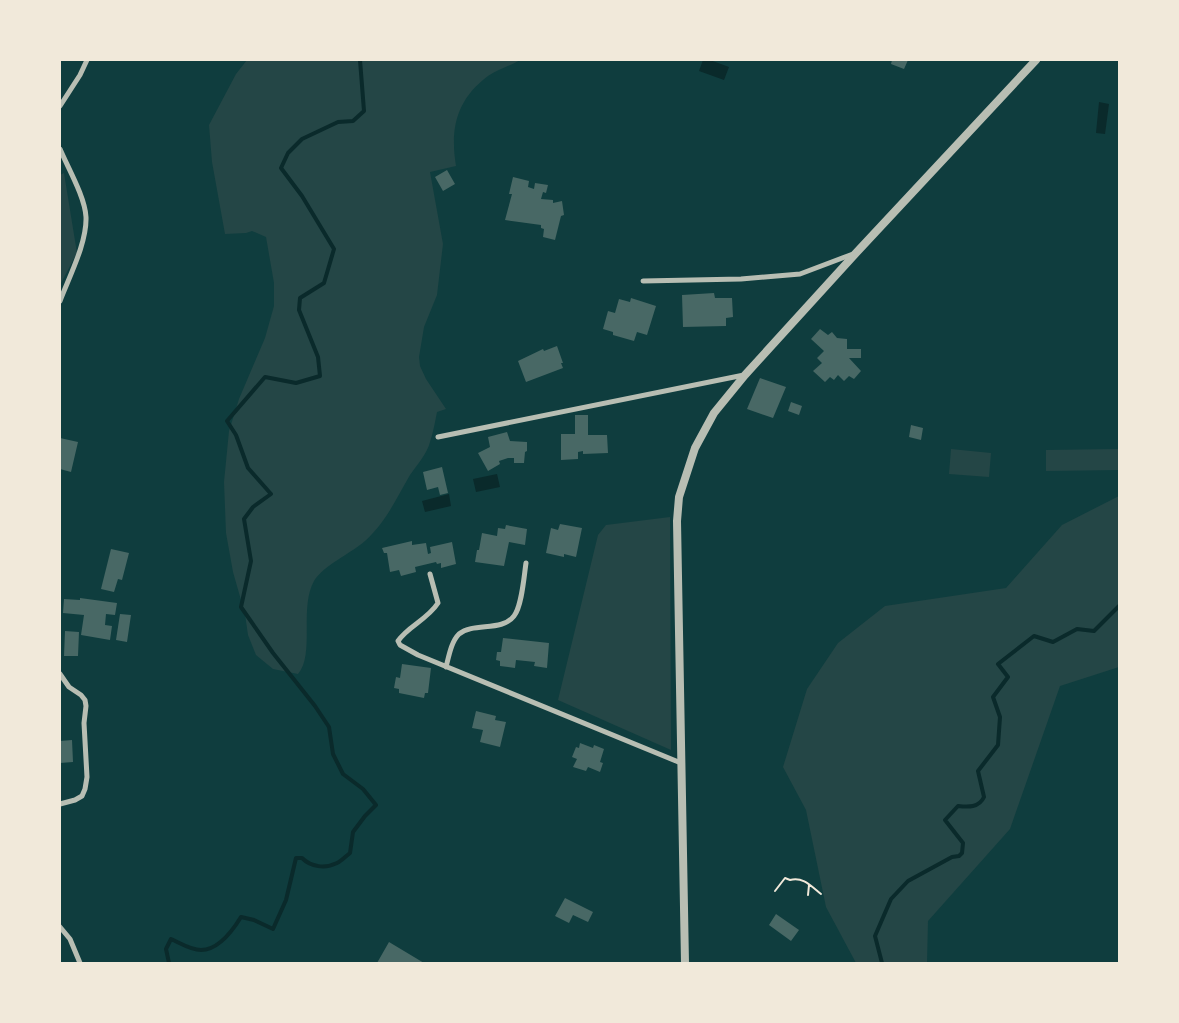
<svg xmlns="http://www.w3.org/2000/svg" width="1179" height="1023" font-family="Roboto,sans-serif">
<rect width="100%" height="100%" fill="#0f3d3e"/>
<path fill="#244646" d="M 247,60 L 520,60 C 510,66 498,69 488,76 C 456,100 450,129 456,166 L 430,172 L 443,244 L 437,295 L 424,327 L 419,357 L 420,366 L 426,379 L 446,409 L 437,412 C 435,422 433,433 430,442 C 427,454 417,465 410,475 C 396,499 386,522 365,541 C 350,554 324,565 314,581 C 299,608 315,654 298,674 L 273,669 L 256,655 L 248,635 L 245,614 L 233,572 L 226,533 L 224,482 L 229,431 L 239,399 L 265,338 L 274,306 L 274,283 L 266,237 L 252,231 L 246,233 L 225,234 L 212,162 L 209,125 L 236,74 Z
M 64,173 L 77,253 L 60,285 L 60,175 Z
M 951,449 L 991,453 L 989,477 L 949,474 Z
M 1119,449 L 1119,470 L 1046,471 L 1046,450 Z
M 1119,496 L 1119,667 L 1060,686 L 1010,829 L 928,921 L 927,963 L 856,963 L 826,907 L 806,810 L 783,767 L 807,689 L 838,643 L 885,606 L 1006,588 L 1062,525 Z
M 670,517 L 671,750 L 558,700 L 598,535 L 606,525 Z"/>
<path fill="#0a2a2b" d="M 703,60 L 710,60 L 729,67 L 724,80 L 699,71 Z
M 1099,102 L 1109,104 L 1105,134 L 1096,133 Z
M 497,474 L 500,487 L 476,492 L 473,479 Z
M 449,494 L 451,506 L 425,512 L 422,501 Z"/>
<g fill="none" stroke-linecap="round" stroke-linejoin="round">
<path stroke="#0a2a2b" stroke-width="4" d="M 169,963 L 166,949 L 171,939 C 180,943 191,950 201,950 C 219,950 233,930 241,917 L 254,920 L 273,929 L 286,900 L 296,858 L 302,858 C 311,867 325,869 337,863 C 341,861 346,856 350,853 L 353,832 L 365,816 L 376,805 L 363,789 L 343,774 L 333,754 L 329,727 L 315,706 L 273,653 L 241,607 L 251,561 L 244,519 L 253,507 L 271,494 L 248,468 L 236,435 L 227,421 L 265,377 L 296,383 L 320,376 L 318,357 L 299,310 L 300,298 L 324,283 L 334,249 L 302,196 L 281,168 L 288,153 L 302,139 L 338,122 L 353,121 L 364,111 L 360,60
M 882,963 L 875,936 L 891,899 L 908,881 L 952,857 L 959,856 L 962,853 L 963,843 L 945,820 L 958,806 C 968,807 979,808 984,797 L 978,771 L 998,745 L 1000,717 L 993,697 L 1008,677 L 998,664 L 1034,636 L 1053,642 L 1077,629 L 1094,631 L 1119,606"/>
</g>
<path fill="#486865" d="M 892,60 L 908,60 L 904,69 L 891,64 Z
M 447,170 L 455,184 L 443,191 L 435,177 Z
M 513,177 L 529,181 L 528,187 L 534,189 L 535,183 L 548,185 L 546,193 L 543,192 L 541,199 L 553,200 L 553,203 L 562,201 L 564,215 L 561,216 L 555,240 L 543,237 L 544,229 L 541,228 L 541,225 L 505,220 L 512,194 L 509,194 Z
M 714,293 L 715,298 L 732,298 L 733,317 L 726,318 L 726,326 L 683,327 L 682,295 Z
M 631,298 L 656,306 L 647,335 L 637,332 L 634,341 L 613,335 L 613,332 L 603,329 L 608,311 L 615,313 L 619,299 L 630,302 Z
M 820,329 L 828,335 L 832,332 L 837,338 L 847,339 L 847,349 L 861,349 L 861,358 L 849,358 L 861,371 L 854,379 L 849,376 L 844,381 L 838,375 L 834,380 L 830,377 L 825,382 L 813,371 L 822,363 L 817,358 L 824,351 L 811,339 Z
M 557,346 L 563,363 L 561,363 L 563,368 L 526,382 L 518,361 L 543,349 L 544,351 Z
M 760,378 L 786,387 L 773,418 L 747,409 Z
M 791,402 L 802,406 L 799,415 L 788,411 Z
M 575,415 L 588,415 L 588,435 L 607,435 L 608,453 L 583,454 L 583,451 L 578,452 L 578,459 L 561,460 L 561,434 L 575,434 Z
M 911,425 L 923,428 L 921,440 L 909,437 Z
M 507,432 L 510,441 L 527,442 L 527,451 L 525,452 L 524,463 L 514,463 L 514,458 L 508,458 L 499,461 L 500,464 L 488,471 L 478,453 L 490,447 L 488,437 Z
M 60,438 L 78,442 L 71,472 L 60,469 Z
M 442,467 L 448,493 L 440,495 L 438,487 L 427,490 L 423,472 Z
M 560,524 L 582,528 L 576,557 L 564,554 L 564,557 L 546,553 L 551,528 L 558,530 Z
M 506,525 L 527,529 L 525,545 L 509,542 L 504,566 L 475,562 L 477,550 L 479,550 L 482,533 L 497,536 L 498,528 L 505,529 Z
M 412,541 L 412,545 L 426,543 L 428,554 L 431,553 L 430,547 L 452,542 L 456,564 L 441,568 L 441,563 L 437,564 L 436,562 L 415,567 L 416,572 L 401,576 L 399,570 L 390,572 L 387,553 L 384,553 L 382,548 Z
M 111,549 L 129,553 L 122,580 L 118,579 L 114,592 L 101,589 Z
M 80,598 L 117,603 L 115,615 L 106,614 L 105,625 L 112,626 L 110,640 L 81,635 L 84,615 L 63,613 L 64,599 L 80,600 Z
M 120,614 L 131,615 L 127,642 L 116,640 Z
M 65,631 L 79,632 L 78,656 L 64,656 Z
M 503,638 L 549,643 L 547,668 L 534,666 L 535,662 L 516,660 L 515,668 L 500,666 L 500,661 L 496,660 L 497,652 L 501,652 Z
M 402,664 L 431,668 L 428,693 L 425,693 L 424,698 L 399,693 L 399,689 L 394,688 L 396,677 L 400,678 Z
M 476,711 L 496,716 L 495,720 L 506,722 L 500,747 L 480,742 L 483,730 L 472,728 Z
M 72,740 L 73,762 L 60,763 L 60,741 Z
M 580,743 L 593,748 L 594,745 L 604,749 L 600,762 L 603,763 L 600,772 L 588,767 L 586,771 L 573,767 L 577,759 L 572,757 L 576,747 L 579,748 Z
M 565,898 L 593,912 L 588,922 L 573,915 L 569,923 L 555,916 Z
M 776,914 L 799,930 L 791,941 L 769,925 Z
M 389,942 L 424,963 L 377,963 Z"/>
<g fill="none" stroke-linecap="round" stroke-linejoin="round">
<path stroke="#f1e9da" stroke-width="2" d="M 775,891 L 785,878 L 790,880 C 803,876 812,887 821,894
M 808,895 L 809,885"/>
<path stroke="#b8beb3" stroke-width="5" d="M 60,106 L 80,75 L 87,60
M 60,149 C 68,168 85,197 86,217 C 87,243 69,277 60,301
M 643,281 L 741,279 L 800,274 L 853,254
M 438,437 L 744,375
M 430,574 L 438,603 C 427,620 408,626 398,641 L 400,645 L 418,655 L 681,763
M 446,667 C 449,656 451,642 459,634 C 474,622 502,632 514,616 C 522,606 524,576 526,563
M 60,674 L 69,687 L 81,695 L 85,700 L 86,706 L 84,723 L 87,777 L 85,789 L 82,796 L 75,800 L 60,804
M 60,927 L 70,939 L 80,963"/>
<path stroke="#b8beb3" stroke-width="8" d="M 685,963 L 677,521 L 679,497 L 695,448 L 714,413 L 745,375 L 856,253 L 1036,60"/>
</g>
<rect width="1179" height="1023" fill="none" stroke="#f1e9da" stroke-width="122"/>
</svg>
